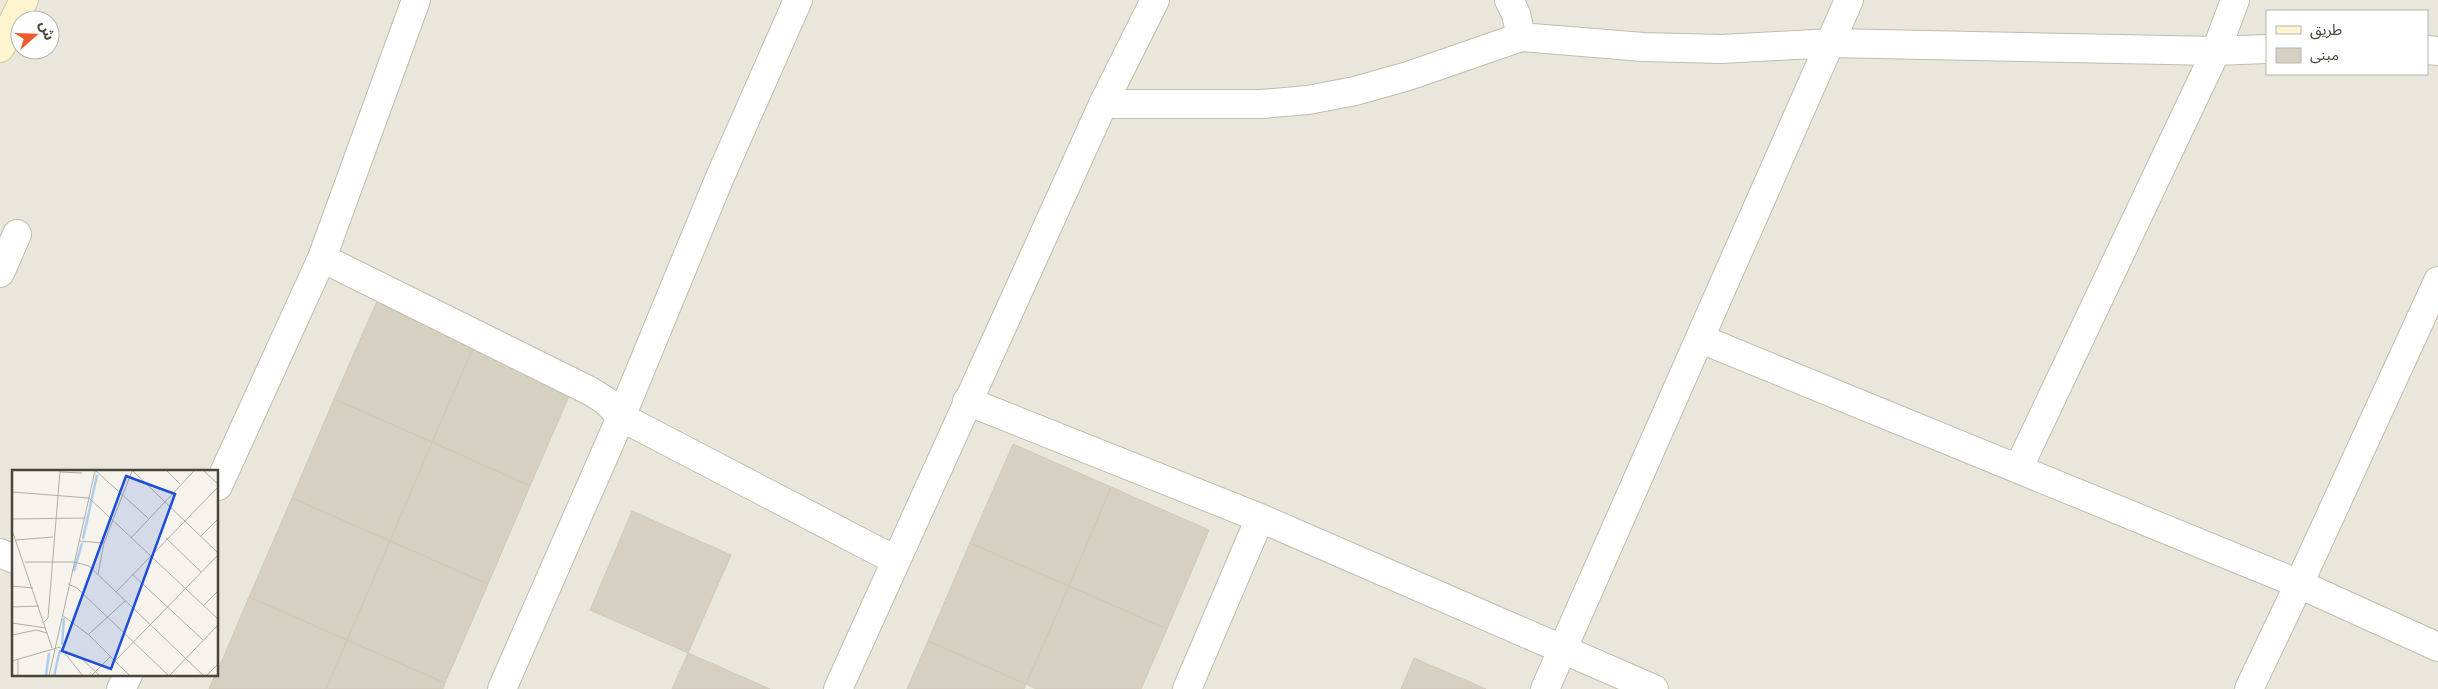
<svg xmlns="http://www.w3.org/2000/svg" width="2438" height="689" font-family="'Source Sans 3','Noto Sans Arabic',sans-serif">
<rect width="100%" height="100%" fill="#f5f3ec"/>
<path fill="#e9e6db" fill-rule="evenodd" d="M 0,0 L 2438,0 L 2438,689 L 0,689 ZM 2267,11 L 2427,11 L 2427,74 L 2267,74 ZM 20,20 L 50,20 L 50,50 L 20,50 ZM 14,472 L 218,472 L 218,675 L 14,675 Z"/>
<path fill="#d6d0c2" stroke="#d1c9b6" d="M 377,301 L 475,344 L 432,442 L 334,399 Z
M 475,344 L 573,387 L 530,486 L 432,442 Z
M 334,399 L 432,442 L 390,541 L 292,498 Z
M 432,442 L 530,486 L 488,584 L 390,541 Z
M 1013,444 L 1111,487 L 1069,586 L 970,543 Z
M 1111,487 L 1209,530 L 1167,629 L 1069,586 Z
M 292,498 L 390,541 L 347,640 L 249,597 Z
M 632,511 L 731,555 L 688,653 L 590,610 Z
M 390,541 L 488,584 L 445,683 L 347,640 Z
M 970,543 L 1069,586 L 1026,684 L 928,641 Z
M 1069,586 L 1167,629 L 1141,689 L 1036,689 L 1026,684 Z
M 249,597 L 347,640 L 326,689 L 209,689 L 215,675 L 218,675 L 218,670 Z
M 347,640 L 445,683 L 443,689 L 326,689 Z
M 928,641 L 1026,684 L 1024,689 L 907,689 Z
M 688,653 L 770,689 L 672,689 Z
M 1414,658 L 1486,689 L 1401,689 Z"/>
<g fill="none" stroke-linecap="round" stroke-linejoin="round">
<g stroke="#c0bcaf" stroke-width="30">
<path id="minor" d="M 1509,0 L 1516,14 L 1521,37
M 2427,50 L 2438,51
M 1103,104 L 1262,104 L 1308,100 L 1355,91 L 1408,76 L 1521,37 L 1643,47 L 1722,49 L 1831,43 L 2216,51 L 2267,49
M 322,258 L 590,391 L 606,401 L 621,417 L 895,560
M 0,273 L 17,234
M 1701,339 L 2299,584 L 2438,647
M 967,401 L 1260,518 L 1654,689
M 2018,469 L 2216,51 L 2235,0
M 218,486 L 322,258 L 416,0
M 0,553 L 14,559
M 121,689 L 128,675
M 502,689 L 621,417 L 720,177 L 798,0
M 838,689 L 1103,104 L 1155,0
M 1187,689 L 1260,518
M 1545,689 L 1849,0
M 2249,689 L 2299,584 L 2438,281"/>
</g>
<g stroke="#d2c99f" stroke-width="30">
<path id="secondary" d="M 0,48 L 24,0"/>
</g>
<use href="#minor" stroke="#fff" stroke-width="28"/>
<use href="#secondary" stroke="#fcf5d0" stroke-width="28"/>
</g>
<g transform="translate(12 470)">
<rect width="206" height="206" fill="#f5f3ec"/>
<path fill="none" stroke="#aecded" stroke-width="2.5" d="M 71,69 L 85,5M 62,101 L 70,73M 50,175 L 52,148M 34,206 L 37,183M 42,206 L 48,180"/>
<path fill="none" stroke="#b0ada5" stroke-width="1" d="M 84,1 L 136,48M 121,1 L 207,84M 155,1 L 168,14M 192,1 L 207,15M 48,2 L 70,3M 0,22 L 77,28 L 207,150M 0,49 L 73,48M 0,60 L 40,178M 188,67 L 207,48M 119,68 L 182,1M 154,68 L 189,102M 4,70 L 41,67M 67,71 L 92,73M 13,92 L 62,92 L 77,96 L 192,206M 86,104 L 92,73 L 120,1M 120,104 L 191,170M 56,114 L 65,118 L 157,206M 0,116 L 21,118M 104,122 L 207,16M 191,136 L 207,120M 0,137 L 27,136M 50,145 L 77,165 L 118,206M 0,153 L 34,158M 31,153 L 36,148 L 48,1M 77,164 L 113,131M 0,165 L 24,160 L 35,163M 67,186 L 88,206M 0,191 L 48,177 L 71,206M 103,191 L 207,84M 6,206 L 6,189M 37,206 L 83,1M 79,206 L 99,186M 157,206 L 207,154M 194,206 L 207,193"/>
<path fill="#1d4ed8" fill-opacity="0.15" stroke="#1d4ed8" stroke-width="2.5" d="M 114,6 L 163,24 L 99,199 L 50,181 Z"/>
<rect width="206" height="206" fill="none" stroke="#49453a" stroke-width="2.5"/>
</g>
<rect x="2266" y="10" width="162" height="65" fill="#ffffff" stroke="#b6b5b0"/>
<rect x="2276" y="26" width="25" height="8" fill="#fcf5d0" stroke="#b6b5b0"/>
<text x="2310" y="35" font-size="15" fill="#49453a">طريق</text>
<rect x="2276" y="48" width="25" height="15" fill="#d6d0c2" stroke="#b6b5b0"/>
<text x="2310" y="60" font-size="15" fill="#49453a">مبنى</text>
<g transform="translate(35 35) rotate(70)"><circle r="24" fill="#ffffff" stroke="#b6b5b0"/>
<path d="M0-4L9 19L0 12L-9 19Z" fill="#ed5a2c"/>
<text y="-8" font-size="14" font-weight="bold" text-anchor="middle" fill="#49453a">ش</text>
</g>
</svg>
